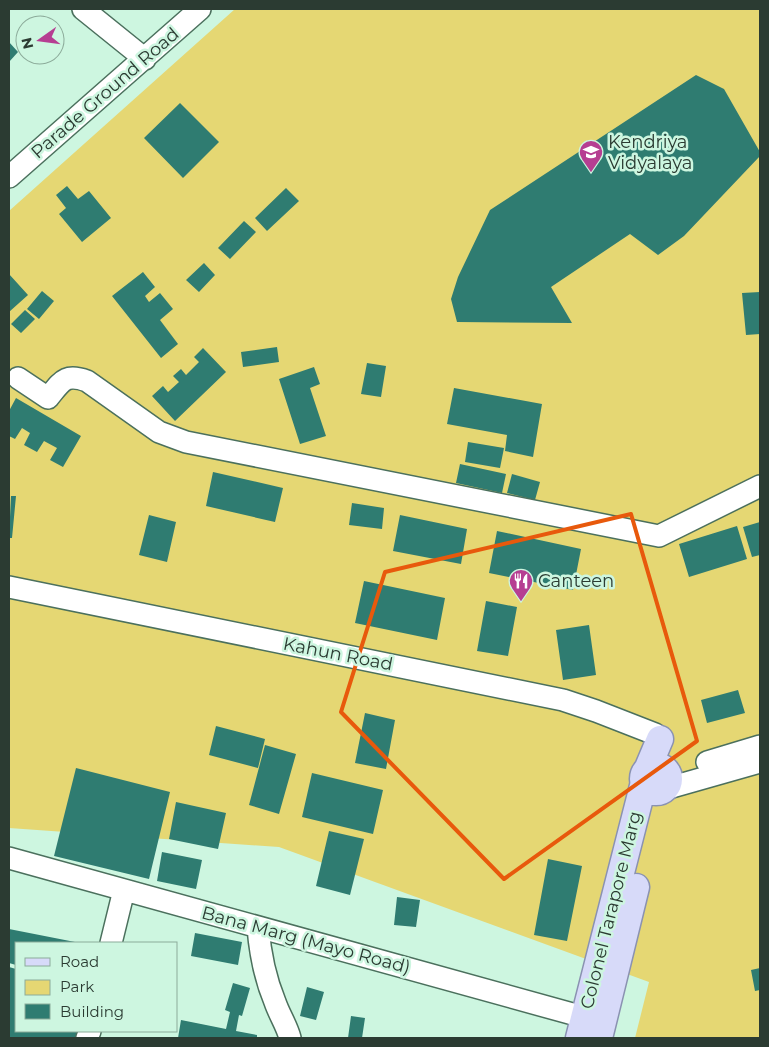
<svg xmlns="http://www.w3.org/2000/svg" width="769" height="1047" font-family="Montserrat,sans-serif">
<rect width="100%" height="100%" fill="#cdf6e0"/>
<path fill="#e5d773" d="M 235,9 L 760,9 L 760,1038 L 635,1038 L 649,982 L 279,847 L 9,828 L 9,211 Z"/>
<path fill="#2f7c71" d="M 9,42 L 18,52 L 9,62 Z
M 696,75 L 724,89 L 760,152 L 760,156 L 684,236 L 658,255 L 630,234 L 551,287 L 572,323 L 457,322 L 451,299 L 458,277 L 490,210 Z
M 180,103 L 219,142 L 183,178 L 144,138 Z
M 67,186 L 78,199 L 89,191 L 111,218 L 82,242 L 59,214 L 66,208 L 56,195 Z
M 286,188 L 299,201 L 267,231 L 255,218 Z
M 244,221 L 256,232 L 230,259 L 218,248 Z
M 204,263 L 215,275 L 199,292 L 186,280 Z
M 143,272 L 155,287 L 145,296 L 149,302 L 160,293 L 173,309 L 160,320 L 178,344 L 161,358 L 112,296 Z
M 9,274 L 28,295 L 9,312 Z
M 42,291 L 54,301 L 39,319 L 27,309 Z
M 760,292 L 760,334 L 746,335 L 742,293 Z
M 25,310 L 35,319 L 21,333 L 11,324 Z
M 277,347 L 279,362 L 243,367 L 241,352 Z
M 203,348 L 226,372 L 175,421 L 152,396 L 163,386 L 168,392 L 179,382 L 173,376 L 181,369 L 186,375 L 199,362 L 194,357 Z
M 367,363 L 386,366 L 381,397 L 361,394 Z
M 314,367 L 320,384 L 310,388 L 326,436 L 300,444 L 279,379 Z
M 454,388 L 542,404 L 533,457 L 505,451 L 507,435 L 447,424 Z
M 16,398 L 81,436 L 63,467 L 50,460 L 57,448 L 44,441 L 37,452 L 24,445 L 30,433 L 22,428 L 15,439 L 9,436 L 9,411 Z
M 468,442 L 504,448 L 500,468 L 465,462 Z
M 460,464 L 506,474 L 502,493 L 456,483 Z
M 213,472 L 283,488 L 275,522 L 206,506 Z
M 512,474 L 540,482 L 535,500 L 507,493 Z
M 11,496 L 16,496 L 12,538 L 9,538 Z
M 352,503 L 384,508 L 382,529 L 349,525 Z
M 149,515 L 176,522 L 167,562 L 139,555 Z
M 400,515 L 467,529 L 461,564 L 393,551 Z
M 760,522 L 760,555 L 752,557 L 743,527 Z
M 737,526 L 747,559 L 689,577 L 679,544 Z
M 497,531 L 581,549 L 573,590 L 489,573 Z
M 364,581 L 445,598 L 437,640 L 355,623 Z
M 486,601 L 517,607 L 508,656 L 477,651 Z
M 589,625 L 596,675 L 563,680 L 556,630 Z
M 738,690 L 745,713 L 707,723 L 701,700 Z
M 365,713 L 395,720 L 386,769 L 355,763 Z
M 216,726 L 265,739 L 258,768 L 209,755 Z
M 265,745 L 296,754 L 279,814 L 249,805 Z
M 76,768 L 170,792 L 149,879 L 54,856 Z
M 312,773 L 383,790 L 373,834 L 302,817 Z
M 176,802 L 226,813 L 218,849 L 169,839 Z
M 329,831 L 364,839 L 350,895 L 316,886 Z
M 162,852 L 202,860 L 196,889 L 157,881 Z
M 548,859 L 582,866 L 567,941 L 534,935 Z
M 397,897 L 420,900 L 416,927 L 394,925 Z
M 9,929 L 75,942 L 75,943 L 16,943 L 16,965 L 9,963 Z
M 195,933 L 242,942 L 238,965 L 191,956 Z
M 9,967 L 16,969 L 16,1031 L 79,1031 L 78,1038 L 9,1038 Z
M 760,968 L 760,990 L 755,991 L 751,970 Z
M 233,983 L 250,988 L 242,1016 L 239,1015 L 236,1031 L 257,1035 L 257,1038 L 178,1038 L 181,1020 L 226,1029 L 230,1012 L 225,1010 Z
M 307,987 L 324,992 L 316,1020 L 300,1016 Z
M 351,1016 L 365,1018 L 362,1038 L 348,1038 Z"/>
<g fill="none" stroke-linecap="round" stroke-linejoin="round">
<g stroke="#4b705d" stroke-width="24">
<path id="minor" d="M 83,9 L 145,59
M 9,177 L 200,9
M 18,378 L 48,398 C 62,381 65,373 87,381 L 159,432 L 186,442 L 659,536 L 760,486
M 9,587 L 563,700 L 596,711 L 655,734 L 660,739
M 707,762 L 760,746
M 665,789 L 760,762
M 9,858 L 598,1021
M 258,927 C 260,953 265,978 275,1002 C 279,1014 287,1026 290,1038
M 111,943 L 124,890
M 87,1038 L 90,1031"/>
</g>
<g stroke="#8a92b1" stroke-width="29">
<path id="major" d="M643 779a13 13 0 1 1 26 0a13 13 0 1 1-26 0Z
M 647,770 L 660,739
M 579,1038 L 644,782
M 599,1038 L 636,887"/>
</g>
<use href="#minor" stroke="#fff" stroke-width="21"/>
<use href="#major" stroke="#d7daf9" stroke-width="26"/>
</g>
<path fill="none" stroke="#e8590c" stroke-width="4" stroke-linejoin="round" d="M 631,514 L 697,741 L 504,879 L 341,712 L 385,572 Z"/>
<defs>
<g id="school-pin" transform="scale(1.25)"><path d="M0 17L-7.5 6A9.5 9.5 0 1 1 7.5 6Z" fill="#b63e92" stroke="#cdf6e0"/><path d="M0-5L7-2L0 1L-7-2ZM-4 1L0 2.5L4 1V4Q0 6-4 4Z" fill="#fff"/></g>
<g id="restaurant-pin" transform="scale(1.25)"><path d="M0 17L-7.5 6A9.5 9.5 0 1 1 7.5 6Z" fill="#b63e92" stroke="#cdf6e0"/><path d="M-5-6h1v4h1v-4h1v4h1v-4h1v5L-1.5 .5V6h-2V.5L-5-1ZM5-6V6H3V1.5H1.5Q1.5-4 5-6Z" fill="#fff"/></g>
</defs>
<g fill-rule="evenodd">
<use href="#school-pin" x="591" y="152"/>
<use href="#restaurant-pin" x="521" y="581"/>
</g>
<g text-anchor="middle" stroke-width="5" stroke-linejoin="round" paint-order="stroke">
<g font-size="18" fill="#2b3b32" stroke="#cdf6e0">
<text transform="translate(105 93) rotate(-41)" y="6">Parade Ground Road</text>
<text transform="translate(338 654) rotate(11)" y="6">Kahun Road</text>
<text transform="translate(611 910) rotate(-76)" y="6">Colonel Tarapore Marg</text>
<text transform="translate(306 940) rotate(15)" y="6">Bana Marg (Mayo Road)</text>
</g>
<g font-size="18" fill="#2b3b32" stroke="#cdf6e0" text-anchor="start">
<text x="608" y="148">Kendriya<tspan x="608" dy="21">Vidyalaya</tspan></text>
<text x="538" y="587">Canteen</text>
</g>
</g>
<rect width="769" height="1047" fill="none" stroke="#2b3b32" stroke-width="20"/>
<rect x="15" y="942" width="162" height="90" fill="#cdf6e0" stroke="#8cab9a"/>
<rect x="25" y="958" width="25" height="8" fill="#d7daf9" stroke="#8cab9a"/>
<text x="60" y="967" font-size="15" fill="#2b3b32">Road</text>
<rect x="25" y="980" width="25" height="15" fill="#e5d773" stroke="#8cab9a"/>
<text x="60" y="992" font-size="15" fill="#2b3b32">Park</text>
<rect x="25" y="1004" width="25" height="15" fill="#2f7c71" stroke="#8cab9a"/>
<text x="60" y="1017" font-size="15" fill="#2b3b32">Building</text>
<g transform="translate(40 40) rotate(256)"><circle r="24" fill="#cdf6e0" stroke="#8cab9a"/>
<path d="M0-4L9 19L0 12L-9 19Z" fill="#b63e92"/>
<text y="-8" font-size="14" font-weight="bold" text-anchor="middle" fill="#2b3b32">N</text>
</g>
</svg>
